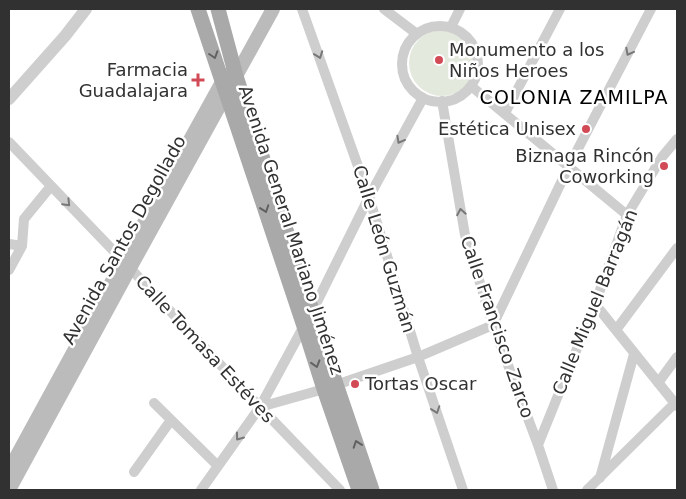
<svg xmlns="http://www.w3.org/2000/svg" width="686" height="499" font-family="'DejaVu Sans',sans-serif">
<rect width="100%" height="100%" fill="#fff"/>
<path fill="#e4e9de" d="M409 63a33 33 0 1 1 66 0a33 33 0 1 1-66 0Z"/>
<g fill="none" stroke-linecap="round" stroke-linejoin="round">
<path stroke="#cecece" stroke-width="10" d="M 302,9 L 369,197 L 418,357 L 463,490
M 384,9 L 417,34
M402 64a38 38 0 1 1 76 0a38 38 0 1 1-76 0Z
M 451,27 L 460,9
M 471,86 L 627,215
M 442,101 L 465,235 L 493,325 L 538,445 L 553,490
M 505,113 L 560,9
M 9,142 L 130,268 L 260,407 L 340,490
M 9,244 L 22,246
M 9,270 L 22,246 L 24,219 L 51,186
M 595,304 L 677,406
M 312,312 L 369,197 L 423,98
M 616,330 L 677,248
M 658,383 L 677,357
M 154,403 L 218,466
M 260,407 L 324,389 L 418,357 L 493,325 L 569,166 L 651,9
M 538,445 L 595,304 L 627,215 L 662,157 L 677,139
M 134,472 L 171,420
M 600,478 L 634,354
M 201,490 L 260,407 L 305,324
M 587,490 L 677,401"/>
<path stroke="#cecece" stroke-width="12" d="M 9,99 L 65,36 L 86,9"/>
<path stroke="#bbb" stroke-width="14" d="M 9,470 L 123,261 L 226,75
M 9,490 L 130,268 L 273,9"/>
<path stroke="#a9a9a9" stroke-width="15" d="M 198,9 L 304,326 L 324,389 L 359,490
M 218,9 L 236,76 L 336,384 L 372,490"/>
</g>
<defs><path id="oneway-chevron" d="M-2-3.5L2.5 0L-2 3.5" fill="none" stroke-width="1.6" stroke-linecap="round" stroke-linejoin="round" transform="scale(1.25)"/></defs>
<g stroke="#787878">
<use href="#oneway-chevron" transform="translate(629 52) rotate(118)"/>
<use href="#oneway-chevron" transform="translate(319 55) rotate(70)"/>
<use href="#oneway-chevron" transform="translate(400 140) rotate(119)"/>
<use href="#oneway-chevron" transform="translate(67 203) rotate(46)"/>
<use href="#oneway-chevron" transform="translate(461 212) rotate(-100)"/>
<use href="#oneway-chevron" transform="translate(436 410) rotate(71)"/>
<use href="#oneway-chevron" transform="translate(239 437) rotate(126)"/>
</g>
<g stroke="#616161">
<use href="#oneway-chevron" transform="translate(214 55) rotate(72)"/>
<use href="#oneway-chevron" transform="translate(265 209) rotate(71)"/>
<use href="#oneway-chevron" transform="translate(316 364) rotate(73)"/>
<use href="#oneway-chevron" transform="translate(357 444) rotate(-109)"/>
</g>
<g fill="#d14a56" stroke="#fff" stroke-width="2">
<circle cx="439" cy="60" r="5"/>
<path d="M195.5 72.5h5v5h5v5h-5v5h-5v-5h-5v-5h5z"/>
<circle cx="586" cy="129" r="5"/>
<circle cx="664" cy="166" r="5"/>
<circle cx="355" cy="384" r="5"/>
</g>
<g text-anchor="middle" stroke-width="5" stroke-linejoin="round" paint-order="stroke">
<g font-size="18" fill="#313131" stroke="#fff" text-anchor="end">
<text x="449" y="56" text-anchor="start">Monumento a los<tspan x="449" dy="21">Niños Heroes</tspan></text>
<text x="188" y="76">Farmacia<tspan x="188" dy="21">Guadalajara</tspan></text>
<text x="576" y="135">Estética Unisex</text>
<text x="654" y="162">Biznaga Rincón<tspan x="654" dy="21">Coworking</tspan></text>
<text x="365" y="390" text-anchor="start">Tortas Oscar</text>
</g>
<g font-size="18" fill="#313131" stroke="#fff">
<text transform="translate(291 230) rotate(72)" y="6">Avenida General Mariano Jiménez</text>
<text transform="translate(124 240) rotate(-61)" y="6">Avenida Santos Degollado</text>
<text transform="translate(384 249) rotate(73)" y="6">Calle León Guzmán</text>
<text transform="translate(595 302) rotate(-68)" y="6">Calle Miguel Barragán</text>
<text transform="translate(497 327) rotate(71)" y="6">Calle Francisco Zarco</text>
<text transform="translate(205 349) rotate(47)" y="6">Calle Tomasa Estéves</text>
</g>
<g font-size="19" letter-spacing="1" fill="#000" stroke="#fff">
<text x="574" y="104">COLONIA ZAMILPA</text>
</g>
</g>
<rect width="686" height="499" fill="none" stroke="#313131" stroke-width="20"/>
</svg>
